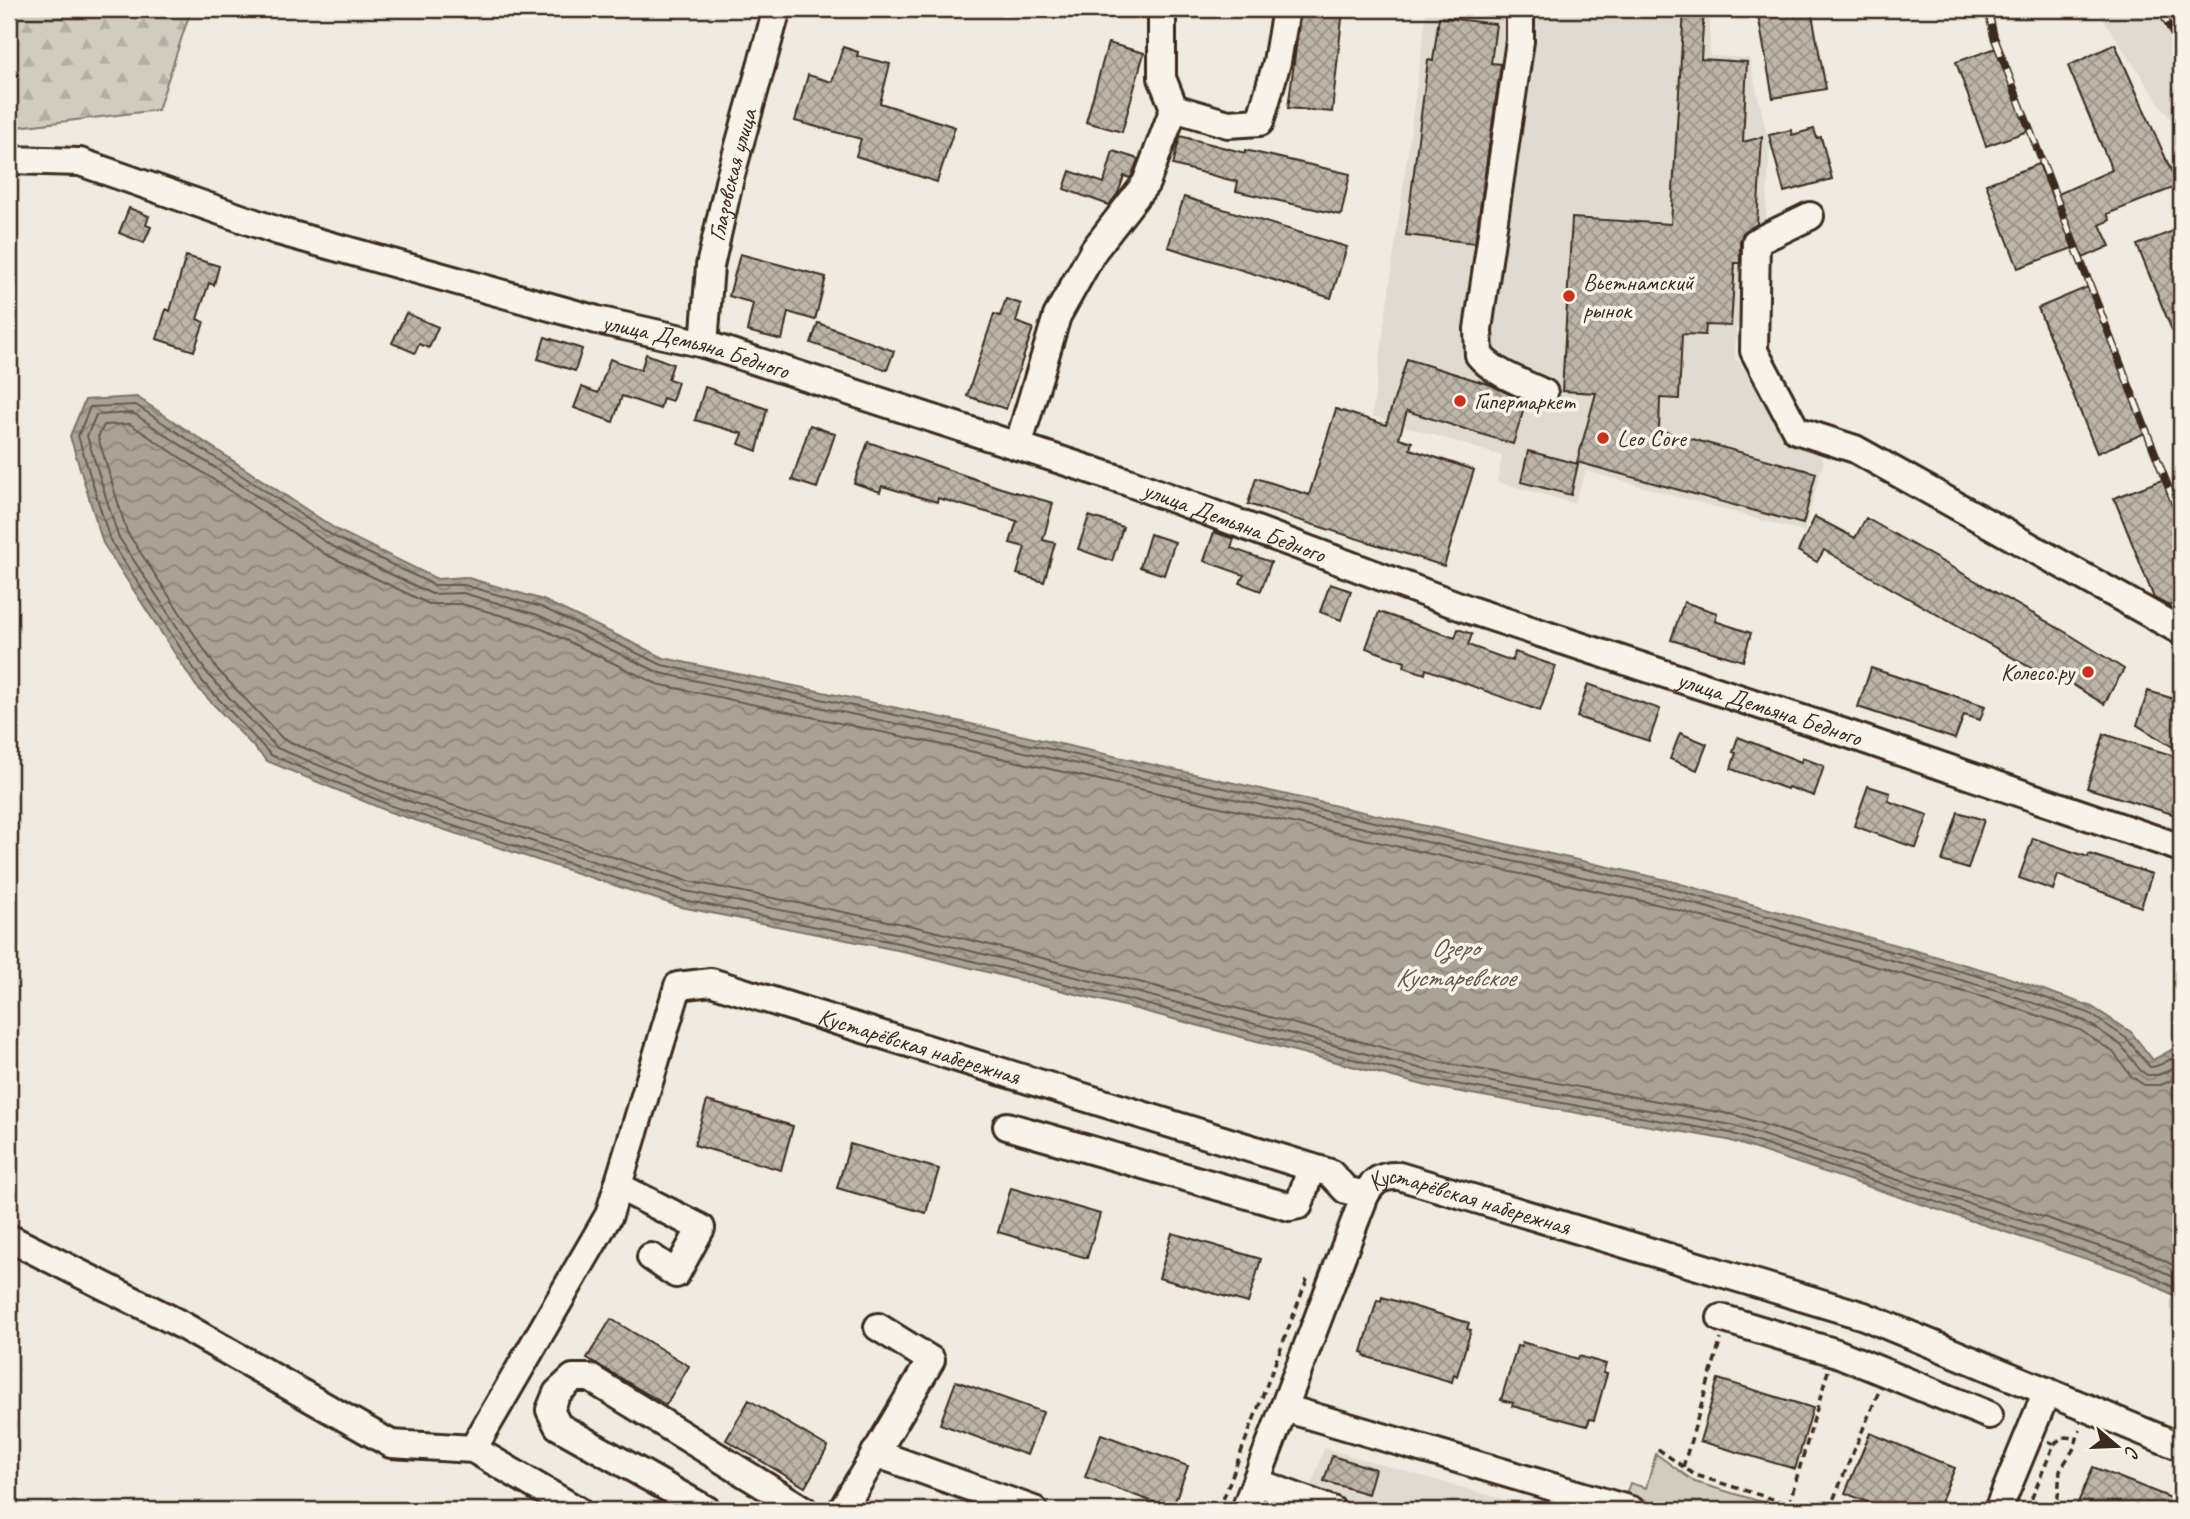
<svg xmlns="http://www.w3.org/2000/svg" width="2190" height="1519" font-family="Caveat,sans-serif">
<defs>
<pattern id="forest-firs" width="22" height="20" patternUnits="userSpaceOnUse" patternTransform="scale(1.75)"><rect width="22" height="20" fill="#d1cbc0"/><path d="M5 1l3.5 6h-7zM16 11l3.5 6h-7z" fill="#b4aea5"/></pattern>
<pattern id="water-waves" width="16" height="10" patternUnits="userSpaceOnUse" patternTransform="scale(1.75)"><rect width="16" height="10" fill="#aaa296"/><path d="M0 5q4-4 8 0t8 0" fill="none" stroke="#8c847a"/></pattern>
<pattern id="building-cross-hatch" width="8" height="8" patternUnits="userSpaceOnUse" patternTransform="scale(1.75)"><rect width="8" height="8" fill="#bdb5aa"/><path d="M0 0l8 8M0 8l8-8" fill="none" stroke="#9b938a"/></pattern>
</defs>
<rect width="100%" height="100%" fill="#efebe0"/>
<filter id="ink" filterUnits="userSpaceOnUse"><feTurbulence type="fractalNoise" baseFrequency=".0143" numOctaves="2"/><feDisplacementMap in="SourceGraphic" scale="14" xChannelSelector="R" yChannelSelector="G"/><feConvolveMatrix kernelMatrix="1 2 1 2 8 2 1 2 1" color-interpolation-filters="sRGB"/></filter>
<g filter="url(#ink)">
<path fill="#e0dbd0" d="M 1427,9 L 1710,9 L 1710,56 L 1749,58 L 1770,147 L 1763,262 L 1736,329 L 1735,358 L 1824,461 L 1804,532 L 1586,471 L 1574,503 L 1497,482 L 1502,456 L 1372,416 Z
M 2096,9 L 2181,9 L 2181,135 Z
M 1324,1448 L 1540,1510 L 1303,1510 Z"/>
<path fill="url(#forest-firs)" stroke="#867a6f" stroke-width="2" d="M 9,9 L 191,9 L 158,110 L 9,128 Z"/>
<path fill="#d1cbc0" stroke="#867a6f" stroke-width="2" d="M 1656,1454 L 1695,1482 L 1789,1510 L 1674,1510 L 1626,1494 L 1630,1483 L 1646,1488 Z"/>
<path fill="url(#water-waves)" stroke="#7e7266" stroke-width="2" d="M 137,397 L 337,530 L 437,579 L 465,577 L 543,600 L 664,658 L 953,720 L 1667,880 L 2001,975 L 2092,1007 L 2131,1032 L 2153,1060 L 2173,1049 L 2181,1050 L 2181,1299 L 2135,1275 L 1728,1140 L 1427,1086 L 1132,1008 L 907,952 L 681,907 L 390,812 L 267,761 L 196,686 L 103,543 L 70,436 L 85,400 Z"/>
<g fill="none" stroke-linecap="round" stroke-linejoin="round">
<path stroke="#675a4e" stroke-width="2" d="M 2181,1057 C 2170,1056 2162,1067 2150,1067 L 2126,1038 L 2089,1013 L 1999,982 L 1665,887 L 951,727 L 662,665 L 541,607 L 464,585 L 434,585 L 333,536 L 136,405 L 90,407 L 78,436 L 110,540 L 202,681 L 271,755 L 392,806 L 683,900 L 908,945 L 1134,1001 L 1428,1079 L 1730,1133 L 2137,1269 L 2181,1291
M 2181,1065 L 2158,1075 L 2147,1075 L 2140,1070 L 2120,1044 L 2085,1021 L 1996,990 L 1663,895 L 949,735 L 660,673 L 538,615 L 463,593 L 432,594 L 330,545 L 133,413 L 96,415 L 87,436 L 118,536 L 209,676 L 277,748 L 396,797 L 685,891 L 910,936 L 1136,992 L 1430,1071 L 1732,1125 L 2140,1260 L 2181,1281
M 2181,1076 L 2161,1085 L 2144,1085 L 2132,1077 L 2113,1052 L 2080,1030 L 1993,1000 L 1660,905 L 947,746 L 657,684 L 534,625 L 462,604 L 429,604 L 325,554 L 130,424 L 104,425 L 98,437 L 127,532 L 217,669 L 283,739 L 399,788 L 688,881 L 913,926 L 1139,982 L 1433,1061 L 1735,1115 L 2143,1250 L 2181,1269"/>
</g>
<path fill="url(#building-cross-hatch)" stroke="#3b2a1e" stroke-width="2" d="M 1301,9 L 1343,9 L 1332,112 L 1288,108 Z
M 1684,9 L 1704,9 L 1701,59 L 1747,62 L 1743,142 L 1762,137 L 1757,224 L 1743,233 L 1740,241 L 1740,263 L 1735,263 L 1731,326 L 1706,325 L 1705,335 L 1682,334 L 1679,399 L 1660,398 L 1659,430 L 1816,473 L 1803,524 L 1577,462 L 1596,393 L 1562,391 L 1572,218 L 1671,224 Z
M 1757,9 L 1811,9 L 1826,89 L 1773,98 Z
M 1439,17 L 1496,24 L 1491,63 L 1501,64 L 1475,243 L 1406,235 L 1428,60 L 1433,61 Z
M 1108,43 L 1144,53 L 1122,132 L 1086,122 Z
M 2115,44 L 2178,186 L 2107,214 L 2110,220 L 2100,225 L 2110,246 L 2083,258 L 2078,246 L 2018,268 L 1986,184 L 2039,164 L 2052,197 L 2112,170 L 2068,66 Z
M 843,47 L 858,52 L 857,56 L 890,64 L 880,103 L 955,127 L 937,182 L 856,156 L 861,139 L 795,121 L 808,75 L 832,82 Z
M 1999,47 L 2028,131 L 1986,146 L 1956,62 Z
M 1814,129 L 1817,138 L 1821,137 L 1832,179 L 1784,192 L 1769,135 L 1791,130 L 1792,135 Z
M 1180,136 L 1245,153 L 1245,150 L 1350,174 L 1341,215 L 1236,191 L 1238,182 L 1173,165 Z
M 1113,151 L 1138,159 L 1132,175 L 1130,178 L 1124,176 L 1118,193 L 1109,205 L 1064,189 L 1070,171 L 1104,183 Z
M 1184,197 L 1347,247 L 1331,298 L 1168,247 Z
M 129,208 L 149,216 L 146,225 L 151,227 L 144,243 L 119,233 Z
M 2181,228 L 2181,352 L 2137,245 Z
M 740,254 L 826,277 L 815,320 L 788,312 L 782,340 L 747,331 L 753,303 L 729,296 Z
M 186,256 L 219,266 L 214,285 L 209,283 L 197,319 L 204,322 L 194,351 L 157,339 L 166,309 L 170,311 Z
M 2090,286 L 2148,432 L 2097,453 L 2038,308 Z
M 1006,299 L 1021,304 L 1016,322 L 1033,328 L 1006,409 L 967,396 L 994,314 L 1000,316 Z
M 406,313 L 438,327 L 429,348 L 419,344 L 415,353 L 392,343 Z
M 818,323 L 894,351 L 887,370 L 811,343 Z
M 545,337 L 582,349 L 575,371 L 538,359 Z
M 646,354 L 673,364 L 668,379 L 678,382 L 672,401 L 663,398 L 660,409 L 622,396 L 613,422 L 574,408 L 582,387 L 598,393 L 610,359 L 641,370 Z
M 1407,359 L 1491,385 L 1526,402 L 1513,444 L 1407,411 L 1399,438 L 1412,442 L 1410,449 L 1474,470 L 1444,566 L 1248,504 L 1256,478 L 1309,495 L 1336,409 L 1386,425 Z
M 705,387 L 767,409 L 757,451 L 739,444 L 743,434 L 695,420 Z
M 810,425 L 835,434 L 817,488 L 792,480 Z
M 868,442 L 1001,488 L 1053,503 L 1043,540 L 1055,543 L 1044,582 L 1017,574 L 1025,547 L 1010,543 L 1017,521 L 938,498 L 937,502 L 882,486 L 880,492 L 854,483 Z
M 1528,451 L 1578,464 L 1571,495 L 1521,482 Z
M 2167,478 L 2181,518 L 2181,601 L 2169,606 L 2154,598 L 2114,498 Z
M 1089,516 L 1123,527 L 1112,561 L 1078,549 Z
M 1815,517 L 1855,538 L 1866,518 L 2072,636 L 2124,669 L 2104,704 L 2049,670 L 2045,676 L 1824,550 L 1817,562 L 1798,551 Z
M 1214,532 L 1234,539 L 1231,548 L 1271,562 L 1261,591 L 1240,583 L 1244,575 L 1204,561 Z
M 1150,534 L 1175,542 L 1164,575 L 1140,567 Z
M 1330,584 L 1351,591 L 1341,620 L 1320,612 Z
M 1684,602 L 1717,613 L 1715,621 L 1751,633 L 1743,661 L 1671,640 Z
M 1379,612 L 1455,638 L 1458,629 L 1472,634 L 1468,645 L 1512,661 L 1515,652 L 1556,666 L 1540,711 L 1426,669 L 1425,674 L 1404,667 L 1405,662 L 1366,648 Z
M 1871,668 L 1985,706 L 1980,720 L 1964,715 L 1955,739 L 1858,707 Z
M 1588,684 L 1660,709 L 1649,741 L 1577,717 Z
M 2148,691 L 2181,701 L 2181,752 L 2137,725 Z
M 1680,733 L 1707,744 L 1697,770 L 1670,759 Z
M 2104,734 L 2181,758 L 2181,808 L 2179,816 L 2087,788 Z
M 1738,737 L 1801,762 L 1803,758 L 1824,766 L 1814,796 L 1788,787 L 1787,789 L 1731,769 L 1736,753 L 1733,752 Z
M 1868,786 L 1890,793 L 1888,801 L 1928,815 L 1916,848 L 1854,826 Z
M 1958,812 L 1984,820 L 1968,869 L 1942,861 Z
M 2033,838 L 2088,857 L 2089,854 L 2152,874 L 2141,907 L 2058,875 L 2053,890 L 2019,878 Z
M 707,1101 L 793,1126 L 781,1170 L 694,1145 Z
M 850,1144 L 939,1169 L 926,1213 L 837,1188 Z
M 1011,1188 L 1100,1214 L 1087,1258 L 998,1232 Z
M 1172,1233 L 1261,1259 L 1248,1303 L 1159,1278 Z
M 1382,1297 L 1469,1323 L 1467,1329 L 1471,1330 L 1457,1376 L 1454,1374 L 1452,1382 L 1364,1356 L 1365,1353 L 1362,1352 L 1377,1300 L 1381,1301 Z
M 611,1319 L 689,1366 L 666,1405 L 587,1358 Z
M 1522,1342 L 1578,1359 L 1579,1356 L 1606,1364 L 1603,1373 L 1607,1374 L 1594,1420 L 1590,1419 L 1587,1426 L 1512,1406 L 1513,1403 L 1501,1400 L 1517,1346 L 1521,1347 Z
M 1718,1379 L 1813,1408 L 1795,1469 L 1700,1441 Z
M 956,1381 L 1043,1412 L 1027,1455 L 940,1424 Z
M 749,1400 L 828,1447 L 805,1487 L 726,1440 Z
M 1870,1433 L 1955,1468 L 1937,1510 L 1887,1510 L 1845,1493 Z
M 1101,1434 L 1188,1466 L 1172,1509 L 1085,1477 Z
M 1332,1456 L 1375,1469 L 1368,1494 L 1324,1481 Z
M 2093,1467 L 2181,1502 L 2181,1510 L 2075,1510 Z"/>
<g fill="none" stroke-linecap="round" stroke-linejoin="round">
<g stroke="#3b2a1e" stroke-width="32">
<g id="minor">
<path d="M 1520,9 L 1520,41 L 1478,329 L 1479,355 C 1495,374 1521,382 1544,393"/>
<path d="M 1174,108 L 1228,124 L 1260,122 L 1277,62 L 1286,9"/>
<path id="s1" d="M 9,160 L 80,162 L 278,231 L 597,320 L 704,344 L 1128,482 L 1473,611 L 1848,734 L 2181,848"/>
<path d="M 1810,216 L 1756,242 L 1754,351 L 1796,430 L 1855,449 L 2181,631"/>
<path id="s2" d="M 704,344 L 710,266 L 730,178 L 777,9"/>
<path d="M 1018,446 L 1057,316 L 1094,250 L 1146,183 L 1174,108 L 1162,78 L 1162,9"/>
<path d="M 1007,1126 L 1290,1207 L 1299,1205 L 1311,1168"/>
<path d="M 618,1186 L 701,1228 L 676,1274 L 651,1257"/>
<path d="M 9,1238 L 178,1323 L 391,1444 L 473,1449 L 577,1510"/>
<path d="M 1721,1318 L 1837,1353 L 1989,1415"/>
<path d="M 1284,1408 L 1631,1510"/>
<path id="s3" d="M 473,1449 L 609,1215 L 678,986 L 711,982 L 1330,1173 L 1346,1190 L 1365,1195 C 1374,1180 1382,1175 1399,1176 L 1864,1316 L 2181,1447"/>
<path d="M 875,1453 L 1034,1510"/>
<path d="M 1256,1482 L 1332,1510"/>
<path d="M 707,1510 L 558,1426 L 550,1410 L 557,1393 L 573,1378 L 590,1378 L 804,1510"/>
<path d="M 842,1510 L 931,1360 L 878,1327"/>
<path d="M 1245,1510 L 1365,1195"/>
<path d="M 1998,1510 L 2047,1391"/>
</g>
</g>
<path stroke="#3b2a1e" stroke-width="3.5" stroke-dasharray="7 5" stroke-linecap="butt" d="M 2054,1444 L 2063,1437 L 2077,1438
M 1658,1449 L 1695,1475 L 1808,1510
M 1683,1467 L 1721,1339
M 1789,1504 L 1828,1371
M 1219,1510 L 1308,1277
M 1829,1510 L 1879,1391
M 2027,1510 L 2054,1444 L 2048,1441
M 2053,1510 L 2058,1496 L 2060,1470 L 2073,1450 L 2080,1430"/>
<use href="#minor" stroke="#f7f3e8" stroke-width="26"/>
<g stroke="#3b2a1e" stroke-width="8">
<path id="rail" d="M 1988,9 L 1994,37 L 2181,520
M 2160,9 L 2181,49"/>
</g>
<use href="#rail" stroke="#f7f3e8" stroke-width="5" stroke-dasharray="16" stroke-linecap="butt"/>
</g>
</g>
<g fill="#c8321e" stroke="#f7f3e8" stroke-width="2.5">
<circle cx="1569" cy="296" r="7"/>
<circle cx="1460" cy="401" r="7"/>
<circle cx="1603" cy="438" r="7"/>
<circle cx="2088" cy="672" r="7"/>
</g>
<g text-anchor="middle" stroke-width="7" stroke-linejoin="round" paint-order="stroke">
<g font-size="24" fill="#3b2a1e" stroke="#f7f3e8">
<text dy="8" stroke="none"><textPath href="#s2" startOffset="172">Глазовская улица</textPath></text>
<text dy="8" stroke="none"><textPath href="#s1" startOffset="714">улица Демьяна Бедного</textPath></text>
<text dy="8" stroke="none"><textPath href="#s1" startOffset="1281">улица Демьяна Бедного</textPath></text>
<text dy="8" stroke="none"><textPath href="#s1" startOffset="1848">улица Демьяна Бедного</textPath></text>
<text dy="8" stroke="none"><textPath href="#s3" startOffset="761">Кустарёвская набережная</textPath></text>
<text dy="8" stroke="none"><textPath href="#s3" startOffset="1349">Кустарёвская набережная</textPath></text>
</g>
<g font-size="24" fill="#3b2a1e" stroke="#f7f3e8" text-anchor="start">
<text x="1583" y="290">Вьетнамский<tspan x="1583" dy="28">рынок</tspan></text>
<text x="1474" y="409">Гипермаркет</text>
<text x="1617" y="446">Leo Core</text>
<text x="2074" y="680" text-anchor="end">Колесо.ру</text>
</g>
<g font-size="26" font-style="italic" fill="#625448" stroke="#f7f3e8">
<text x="1455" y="956">Озеро<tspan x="1455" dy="30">Кустаревское</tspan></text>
</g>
</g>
<rect width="2190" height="1519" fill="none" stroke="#f7f3e8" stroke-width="35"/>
<rect x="18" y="18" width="2155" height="1484" fill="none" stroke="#3b2a1e" stroke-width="2.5" filter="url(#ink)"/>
<g transform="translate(2117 1446) rotate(109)" stroke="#f7f3e8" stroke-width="5" paint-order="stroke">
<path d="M0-5L12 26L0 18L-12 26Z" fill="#3b2a1e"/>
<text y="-10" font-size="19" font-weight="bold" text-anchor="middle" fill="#3b2a1e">С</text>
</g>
</svg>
